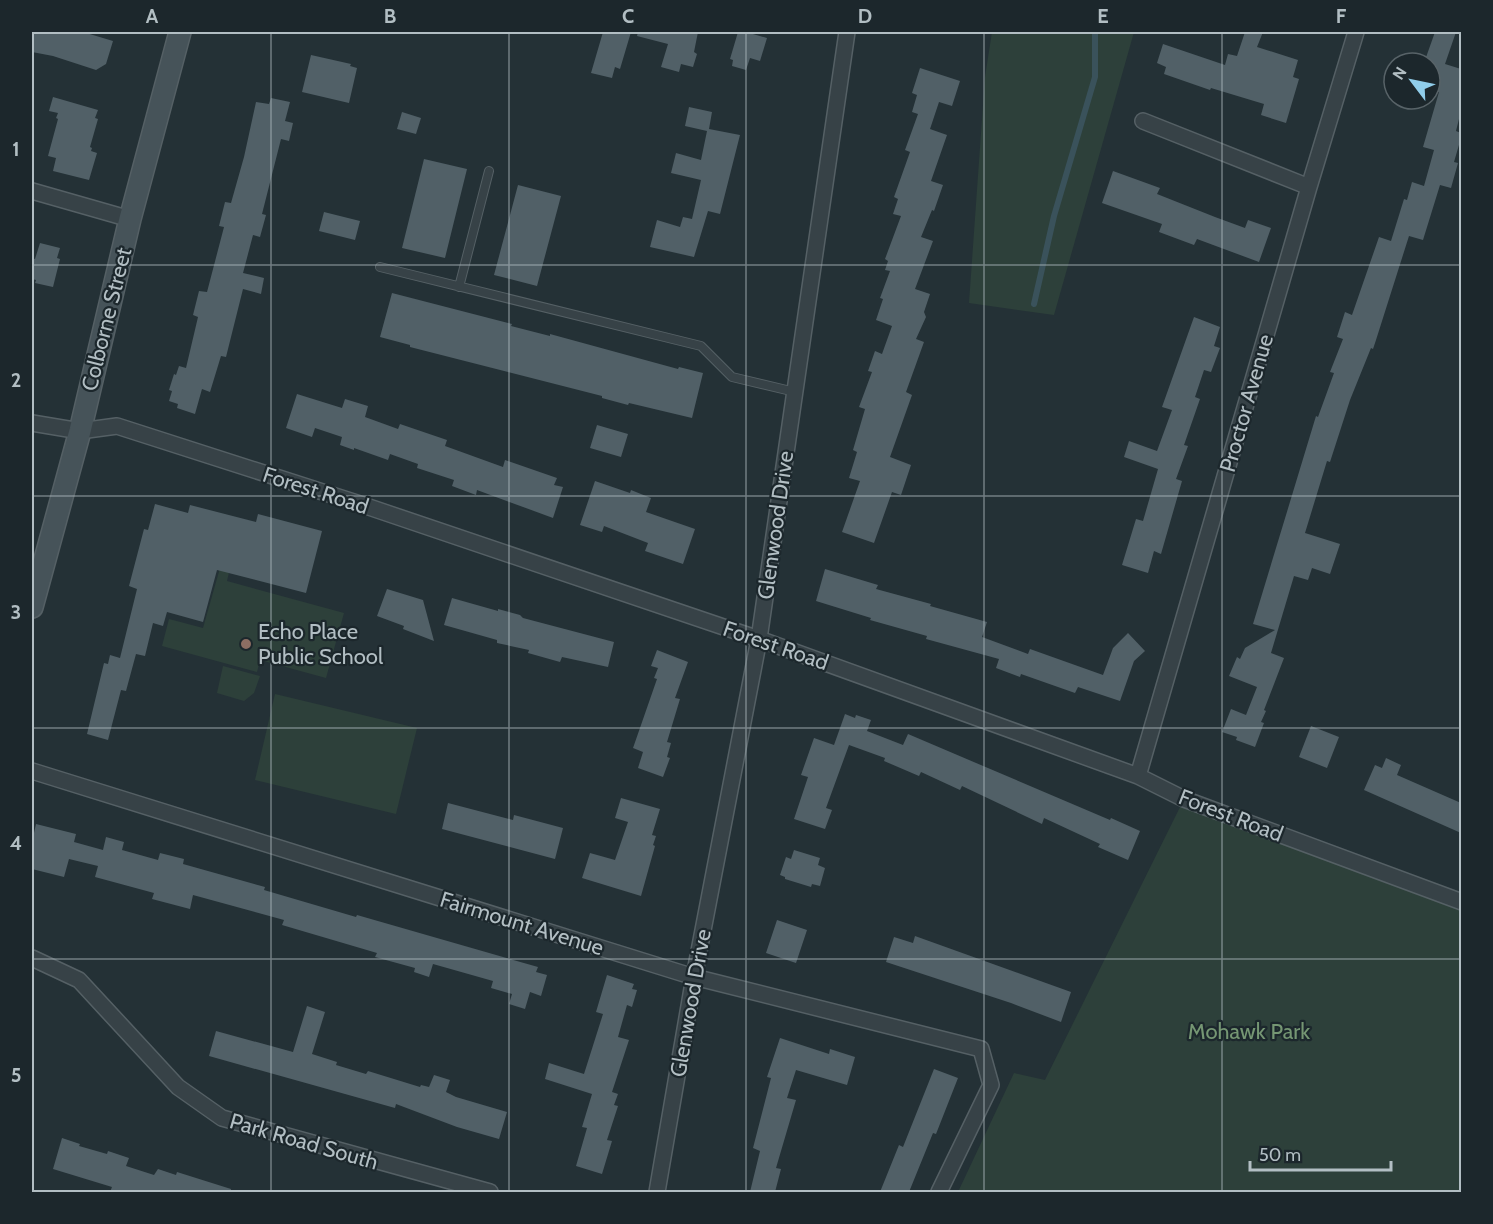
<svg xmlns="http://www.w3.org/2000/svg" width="1493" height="1224" font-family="Cabin,sans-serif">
<rect width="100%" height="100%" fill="#243136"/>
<path fill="#2d403a" d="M 992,32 L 1134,32 L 1054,315 L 969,303 L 985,77 Z
M 222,561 L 231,564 L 227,581 L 344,613 L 326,678 L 260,660 L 257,672 L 162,646 L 169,619 L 203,628 Z
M 223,666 L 260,676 L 254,693 L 244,701 L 217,693 Z
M 275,694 L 417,728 L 396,814 L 255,780 Z
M 1184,799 L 1461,903 L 1461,1192 L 958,1192 L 1014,1073 L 1045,1080 Z"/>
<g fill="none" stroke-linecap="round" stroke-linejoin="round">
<path stroke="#3a525b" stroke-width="6" d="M 1034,304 L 1054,216 L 1095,77 L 1095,32"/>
</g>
<path fill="#516067" d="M 32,32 L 83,32 L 113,41 L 106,64 L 96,70 L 53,56 L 32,52 Z
M 603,32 L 631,32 L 620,69 L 615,67 L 612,78 L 591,73 Z
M 638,32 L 698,32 L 694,52 L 697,54 L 693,67 L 681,64 L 679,72 L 661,67 L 668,44 L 637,36 Z
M 738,32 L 746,32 L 767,38 L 760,61 L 750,58 L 746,70 L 732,66 L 733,60 L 730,59 Z
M 1245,32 L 1263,32 L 1257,47 L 1298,60 L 1293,77 L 1299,79 L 1286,123 L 1261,115 L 1264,104 L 1211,88 L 1210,90 L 1164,74 L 1166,67 L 1157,63 L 1163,44 L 1225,65 L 1228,54 L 1237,56 Z
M 1435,32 L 1456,32 L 1445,64 L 1461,69 L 1461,111 L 1456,131 L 1461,133 L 1461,138 L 1454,162 L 1458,163 L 1451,188 L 1440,185 L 1423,240 L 1409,236 L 1376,340 L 1373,349 L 1371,348 L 1350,400 L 1330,462 L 1327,461 L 1305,533 L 1340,544 L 1330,574 L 1312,568 L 1308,580 L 1294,576 L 1271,653 L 1284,658 L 1264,710 L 1266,711 L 1261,722 L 1264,723 L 1255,747 L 1236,740 L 1237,737 L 1222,732 L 1231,709 L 1246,715 L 1257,687 L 1229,676 L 1237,657 L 1240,659 L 1245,648 L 1275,630 L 1253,624 L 1316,416 L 1318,417 L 1334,373 L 1330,372 L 1343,339 L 1337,337 L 1345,312 L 1352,315 L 1379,237 L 1391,241 L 1404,199 L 1407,200 L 1412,182 L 1424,186 L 1434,150 L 1423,147 L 1439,92 L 1435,91 L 1432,99 L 1430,99 L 1430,63 L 1424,63 Z
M 311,55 L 351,64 L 350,66 L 357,68 L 349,103 L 302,92 Z
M 920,68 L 960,81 L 952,106 L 939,102 L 930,129 L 947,135 L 931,181 L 943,185 L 934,211 L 932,210 L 921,237 L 933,241 L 915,289 L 930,294 L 924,312 L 926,317 L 916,339 L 924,342 L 906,392 L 912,395 L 890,457 L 911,465 L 901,495 L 892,492 L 874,543 L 842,532 L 860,481 L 849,478 L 857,452 L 853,450 L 865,409 L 859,407 L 872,372 L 868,371 L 875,351 L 882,354 L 892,326 L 876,320 L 883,299 L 880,298 L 890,271 L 885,270 L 888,261 L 885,259 L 901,216 L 893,214 L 898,199 L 894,197 L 910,152 L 905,150 L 918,114 L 912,112 L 917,95 L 912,93 Z
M 53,97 L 98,110 L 95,118 L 98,119 L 90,147 L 92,148 L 91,151 L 97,153 L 89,180 L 53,171 L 56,158 L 48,156 L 58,119 L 56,118 L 58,113 L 49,111 Z
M 271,98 L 290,102 L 285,121 L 293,123 L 289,141 L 281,139 L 262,214 L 266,215 L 260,237 L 253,235 L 243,273 L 264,278 L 261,294 L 243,289 L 226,357 L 221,356 L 210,392 L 202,389 L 195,414 L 177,408 L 178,404 L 169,401 L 172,391 L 169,390 L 174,374 L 176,375 L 179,366 L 186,368 L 198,317 L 193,315 L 199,291 L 207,292 L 224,227 L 219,226 L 225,202 L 231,203 L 244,157 L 256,102 L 269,104 Z
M 689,107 L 712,112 L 709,129 L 740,135 L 720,214 L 708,211 L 694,257 L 650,247 L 657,220 L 680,227 L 683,217 L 692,219 L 701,180 L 671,173 L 676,153 L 701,160 L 707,131 L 685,126 Z
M 402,112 L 421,118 L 416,134 L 397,129 Z
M 424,159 L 467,169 L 445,258 L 402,248 Z
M 1113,171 L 1160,188 L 1157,194 L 1215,217 L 1245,228 L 1248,220 L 1271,228 L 1259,262 L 1197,239 L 1194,245 L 1159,232 L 1162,224 L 1102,203 Z
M 518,185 L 561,196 L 537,286 L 494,275 Z
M 324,212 L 360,221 L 355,240 L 319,231 Z
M 40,243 L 60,248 L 57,258 L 60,259 L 53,287 L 35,283 L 36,280 L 32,279 L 32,258 L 35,259 Z
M 392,293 L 512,324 L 511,326 L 550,336 L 550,334 L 678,369 L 679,367 L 703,373 L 692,418 L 629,403 L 628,405 L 602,398 L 602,396 L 410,347 L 410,345 L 380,337 Z
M 1194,317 L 1220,327 L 1214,346 L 1220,348 L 1211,372 L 1204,370 L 1195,397 L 1200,399 L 1184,445 L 1188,446 L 1176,479 L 1182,481 L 1161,554 L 1154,551 L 1148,573 L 1122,565 L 1136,519 L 1143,521 L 1158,469 L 1124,457 L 1129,441 L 1157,451 L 1172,410 L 1162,407 Z
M 297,394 L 342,408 L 345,399 L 368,406 L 365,417 L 398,429 L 400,424 L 447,440 L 445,446 L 503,467 L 505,460 L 557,478 L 554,485 L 563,487 L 553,518 L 477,490 L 476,495 L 452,486 L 454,480 L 417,468 L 418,464 L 390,454 L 388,460 L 354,448 L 354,450 L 340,445 L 342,437 L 315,428 L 312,437 L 286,428 Z
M 597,425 L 628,434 L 621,457 L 590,448 Z
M 595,481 L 630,493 L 631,490 L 651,498 L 646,512 L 695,529 L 683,564 L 645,551 L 648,543 L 604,526 L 602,532 L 580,525 Z
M 155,504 L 188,513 L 190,505 L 256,522 L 258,514 L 322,531 L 306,593 L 217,570 L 203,622 L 167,612 L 163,626 L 153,623 L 145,656 L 136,654 L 126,691 L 121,690 L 108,740 L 87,734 L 104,663 L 108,664 L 110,655 L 120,658 L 137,589 L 129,586 L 144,529 L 148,530 Z
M 825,569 L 878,585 L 876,589 L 931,604 L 930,606 L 987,622 L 982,637 L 1028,654 L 1030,649 L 1103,675 L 1113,648 L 1128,633 L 1145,651 L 1134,661 L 1120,701 L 1078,687 L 1075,693 L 1021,674 L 1020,677 L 996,668 L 999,659 L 926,639 L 927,636 L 870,620 L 871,618 L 816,601 Z
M 387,589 L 423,600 L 434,641 L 403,629 L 404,626 L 377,616 Z
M 452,598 L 498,611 L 498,609 L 520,615 L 523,618 L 614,642 L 608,667 L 562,657 L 560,662 L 528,653 L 529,650 L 497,643 L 497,640 L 444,625 Z
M 657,650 L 688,662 L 675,698 L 680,699 L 667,742 L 671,743 L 667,757 L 670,758 L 663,777 L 638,768 L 643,752 L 633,748 L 657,679 L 654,678 L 658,668 L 651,666 Z
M 845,714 L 855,718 L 856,715 L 871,720 L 867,731 L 903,745 L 908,734 L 1110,820 L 1111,818 L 1140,831 L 1128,860 L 1098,847 L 1100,844 L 1044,818 L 1042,824 L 962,786 L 960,790 L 921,772 L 919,776 L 884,761 L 885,758 L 849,745 L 826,808 L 832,810 L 825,829 L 794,819 L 808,777 L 801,775 L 814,738 L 834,745 Z
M 1311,726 L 1339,737 L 1327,768 L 1299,757 Z
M 1386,758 L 1401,765 L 1397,775 L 1461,803 L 1461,833 L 1364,790 L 1375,765 L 1382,768 Z
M 621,798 L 660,809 L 652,835 L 656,836 L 653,845 L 655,846 L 641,896 L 582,878 L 590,853 L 615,860 L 628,822 L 615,818 Z
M 448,803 L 513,820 L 514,815 L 563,828 L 555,859 L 442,829 Z
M 36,824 L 76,834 L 74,842 L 103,850 L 106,837 L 124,842 L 122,850 L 158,860 L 160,853 L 184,859 L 183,864 L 265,887 L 264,890 L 356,917 L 357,915 L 538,967 L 536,972 L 547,975 L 541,996 L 530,992 L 525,1009 L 509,1004 L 512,994 L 491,988 L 493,981 L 433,964 L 429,977 L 414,972 L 415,968 L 375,957 L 377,953 L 282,925 L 284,920 L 193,895 L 190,909 L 152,899 L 154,893 L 95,877 L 98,866 L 69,859 L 64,877 L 32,869 L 32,842 Z
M 794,850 L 820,858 L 818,865 L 825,868 L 820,886 L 812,884 L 811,887 L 785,879 L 785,877 L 780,875 L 786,857 L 791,859 Z
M 777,920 L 807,930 L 796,963 L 766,953 Z
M 915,936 L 1071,992 L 1061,1022 L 1011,1003 L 886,962 L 894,937 L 913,943 Z
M 607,975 L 634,984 L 632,989 L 637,990 L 632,1007 L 627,1005 L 618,1037 L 629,1040 L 612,1092 L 618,1094 L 614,1105 L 618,1106 L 607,1140 L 612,1141 L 602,1174 L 576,1166 L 587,1128 L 582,1127 L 592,1094 L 545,1079 L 549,1063 L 584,1074 L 603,1014 L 596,1012 Z
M 307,1006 L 325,1012 L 312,1054 L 337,1062 L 336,1065 L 366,1074 L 368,1071 L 420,1087 L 421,1085 L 429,1087 L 434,1075 L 450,1080 L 446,1092 L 456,1097 L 507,1112 L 499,1139 L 457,1127 L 396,1104 L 395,1108 L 209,1056 L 216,1031 L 293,1052 Z
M 780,1038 L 829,1054 L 830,1049 L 855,1057 L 847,1085 L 796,1070 L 787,1098 L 796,1100 L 776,1168 L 781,1169 L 775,1192 L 750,1192 L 760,1151 L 753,1148 L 771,1078 L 767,1077 Z
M 934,1069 L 958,1078 L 936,1134 L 933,1133 L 909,1192 L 880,1192 L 899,1145 L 903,1147 Z
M 62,1138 L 80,1144 L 79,1146 L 107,1154 L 108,1151 L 129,1158 L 126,1166 L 154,1175 L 158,1169 L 176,1175 L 177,1172 L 231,1189 L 231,1192 L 110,1192 L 112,1187 L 53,1169 Z"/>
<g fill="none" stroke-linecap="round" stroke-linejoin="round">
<g stroke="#556065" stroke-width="10">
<path id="service" d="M 380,267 L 701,346 L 732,377 L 795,392
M 459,287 L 489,171"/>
</g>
<g stroke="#556065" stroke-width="18">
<path id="minor" d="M 1143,121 L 1309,187
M 32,191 L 130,219
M 32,423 L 80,431 L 117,426 L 360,504 L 759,639 L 1138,776 L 1184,799 L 1462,902
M 32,771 L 694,977 L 981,1049 L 991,1085 L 939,1192
M 1138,776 L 1309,187 L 1356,32
M 32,958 L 79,980 L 178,1087 L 222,1118 L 490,1192
M 657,1192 L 694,977 L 759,639 L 847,32"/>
</g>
<g stroke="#556065" stroke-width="24">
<path id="secondary" d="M 32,607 L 80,431 L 130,219 L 180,32"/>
</g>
<use href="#service" stroke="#374247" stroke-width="8"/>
<use href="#minor" stroke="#374247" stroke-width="15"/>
<use href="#secondary" stroke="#465359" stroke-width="21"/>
</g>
<path fill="none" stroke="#b2bec3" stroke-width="1.5" stroke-opacity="0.55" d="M 271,32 L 271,1192M 509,32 L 509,1192M 746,32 L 746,1192M 984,32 L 984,1192M 1222,32 L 1222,1192M 32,265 L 1462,265M 32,496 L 1462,496M 32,728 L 1462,728M 32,959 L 1462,959"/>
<circle fill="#8d6e63" stroke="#1c272c" stroke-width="2" cx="246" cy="644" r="6"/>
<g text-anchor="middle" stroke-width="4.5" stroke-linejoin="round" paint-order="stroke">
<g font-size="22" fill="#b2bec3" stroke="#1c272c">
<text transform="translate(106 319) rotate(-76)" y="8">Colborne Street</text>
<text transform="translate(1246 403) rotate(-74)" y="8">Proctor Avenue</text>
<text transform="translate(316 490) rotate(18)" y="8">Forest Road</text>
<text transform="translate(775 525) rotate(-82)" y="8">Glenwood Drive</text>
<text transform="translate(776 645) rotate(19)" y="8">Forest Road</text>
<text transform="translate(1231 815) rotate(21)" y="8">Forest Road</text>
<text transform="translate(522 923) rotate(17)" y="8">Fairmount Avenue</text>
<text transform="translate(690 1003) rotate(-80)" y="8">Glenwood Drive</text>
<text transform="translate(304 1141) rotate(16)" y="8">Park Road South</text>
</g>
<g font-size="22" fill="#b2bec3" stroke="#1c272c" text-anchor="start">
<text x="258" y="639">Echo Place<tspan x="258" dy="25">Public School</tspan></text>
</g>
<g font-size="22" fill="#759673" stroke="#1c272c">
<text x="1249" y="1039">Mohawk Park</text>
</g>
</g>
<rect width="1493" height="1224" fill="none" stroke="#1c272c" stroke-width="66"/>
<g transform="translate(1412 81) rotate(302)"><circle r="28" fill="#1c272c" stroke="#586368" stroke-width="1.5"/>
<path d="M0-4.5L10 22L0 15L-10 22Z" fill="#90cdea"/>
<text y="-9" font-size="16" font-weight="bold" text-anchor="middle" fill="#b2bec3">N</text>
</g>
<path d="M1250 1161v9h141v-9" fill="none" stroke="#b2bec3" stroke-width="3"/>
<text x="1259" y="1161" font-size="18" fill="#b2bec3" stroke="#1c272c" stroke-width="4.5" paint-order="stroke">50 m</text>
<rect x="33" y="33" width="1427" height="1158" fill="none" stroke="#b2bec3" stroke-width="2"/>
<g font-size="20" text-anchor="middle" font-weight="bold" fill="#b2bec3">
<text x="152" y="23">A</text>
<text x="390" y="23">B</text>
<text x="628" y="23">C</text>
<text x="865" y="23">D</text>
<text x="1103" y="23">E</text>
<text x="1341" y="23">F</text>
<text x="16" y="156">1</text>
<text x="16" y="387">2</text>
<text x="16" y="619">3</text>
<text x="16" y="850">4</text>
<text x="16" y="1082">5</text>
</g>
</svg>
